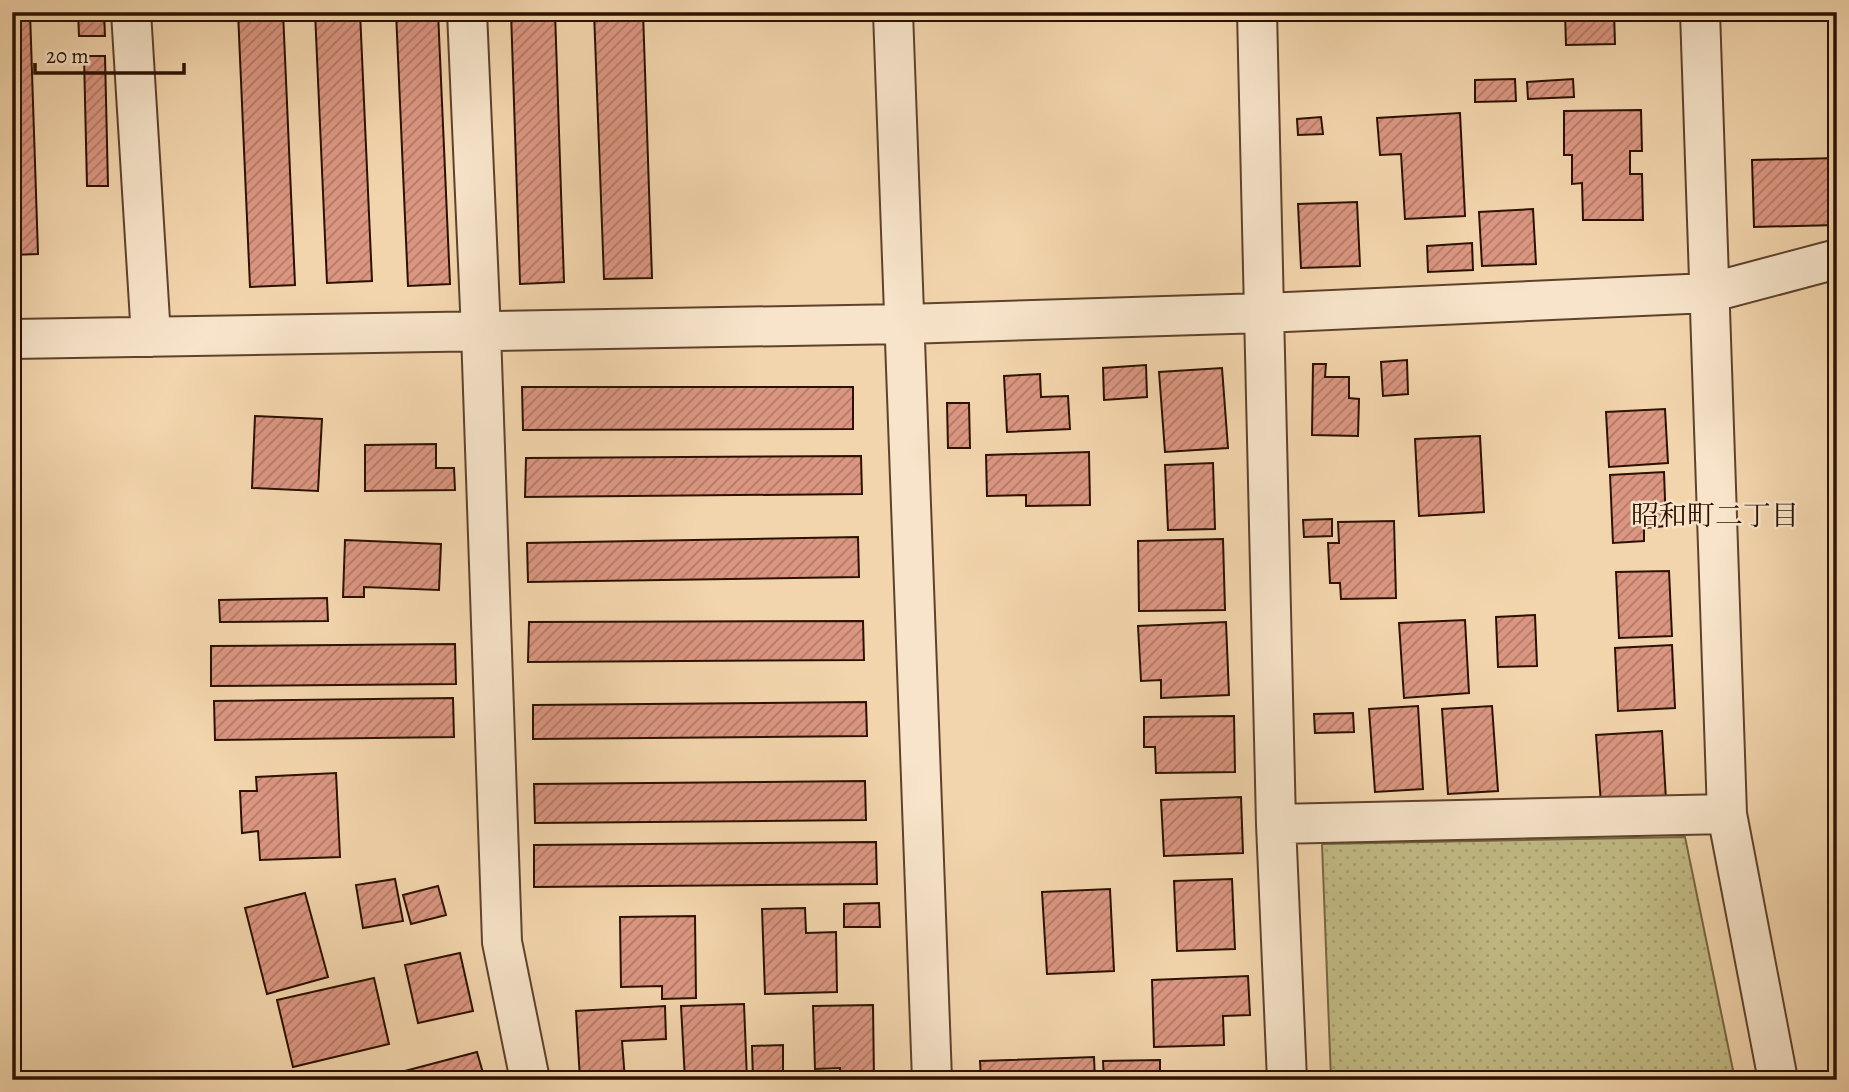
<svg xmlns="http://www.w3.org/2000/svg" width="1849" height="1092" font-family="Alegreya,'Noto Serif JP',serif">
<defs>
<pattern id="green-dots" width="8" height="8" patternUnits="userSpaceOnUse" patternTransform="scale(1.75)"><rect width="8" height="8" fill="#c2bb85"/><path d="M2 2h.1M6 6h.1" fill="none" stroke="#a7a071" stroke-width="1.8" stroke-linecap="round"/></pattern>
<pattern id="building-hatch" width="6" height="6" patternUnits="userSpaceOnUse" patternTransform="scale(1.75)"><rect width="6" height="6" fill="#db9681"/><path d="M-1 1l2-2M0 6l6-6M5 7l2-2" fill="none" stroke="#b27967"/></pattern>
</defs>
<rect width="100%" height="100%" fill="#f3d5ad"/>
<filter id="stains"><feTurbulence type="fractalNoise" baseFrequency=".00286" numOctaves="4"/><feColorMatrix values="0 0 0 0 .2 0 0 0 0 .09 0 0 0 0 .02 0 0 0 .5 -.17"/></filter>
<radialGradient id="worn" r=".72"><stop offset=".6" stop-color="#630" stop-opacity="0"/><stop offset="1" stop-color="#630" stop-opacity=".3"/></radialGradient>
<path fill="url(#green-dots)" stroke="#776642" stroke-width="2" d="M 1685,837 L 1735,1080 L 1331,1080 L 1322,844 Z"/>
<path fill="url(#building-hatch)" stroke="#2c1100" stroke-width="2" d="M 12,12 L 30,12 L 38,254 L 12,255 Z
M 78,12 L 104,12 L 105,36 L 79,36 Z
M 238,12 L 283,12 L 295,285 L 250,287 Z
M 315,12 L 360,12 L 372,281 L 327,283 Z
M 396,12 L 438,12 L 450,284 L 408,286 Z
M 511,12 L 555,12 L 564,282 L 520,284 Z
M 594,12 L 643,12 L 652,278 L 604,279 Z
M 1565,12 L 1614,12 L 1615,44 L 1566,45 Z
M 84,56 L 105,56 L 108,186 L 87,186 Z
M 1515,79 L 1516,101 L 1475,102 L 1475,80 Z
M 1573,79 L 1574,97 L 1528,99 L 1527,82 Z
M 1641,110 L 1642,151 L 1630,151 L 1630,174 L 1642,174 L 1643,220 L 1583,220 L 1582,183 L 1572,184 L 1572,155 L 1564,155 L 1564,111 Z
M 1460,113 L 1465,216 L 1405,219 L 1401,154 L 1380,155 L 1377,118 Z
M 1321,117 L 1323,134 L 1298,135 L 1297,119 Z
M 1837,158 L 1837,225 L 1754,227 L 1752,160 Z
M 1357,202 L 1360,266 L 1301,268 L 1298,204 Z
M 1533,209 L 1536,264 L 1482,266 L 1479,212 Z
M 1472,243 L 1473,270 L 1428,272 L 1427,246 Z
M 1407,360 L 1408,394 L 1383,396 L 1381,362 Z
M 1313,364 L 1326,364 L 1325,377 L 1349,377 L 1349,398 L 1359,399 L 1358,436 L 1312,435 Z
M 1146,365 L 1147,397 L 1104,400 L 1103,368 Z
M 1222,368 L 1228,448 L 1165,452 L 1159,372 Z
M 1040,374 L 1041,397 L 1068,396 L 1070,429 L 1007,432 L 1004,376 Z
M 522,387 L 853,387 L 853,429 L 523,430 Z
M 947,403 L 969,403 L 970,448 L 948,448 Z
M 1665,409 L 1668,463 L 1609,467 L 1606,412 Z
M 255,416 L 322,419 L 318,491 L 252,488 Z
M 1480,436 L 1484,512 L 1419,516 L 1415,439 Z
M 436,444 L 436,468 L 454,468 L 455,490 L 365,491 L 365,445 Z
M 1089,452 L 1090,505 L 1026,506 L 1026,495 L 987,496 L 986,455 Z
M 861,456 L 862,494 L 525,497 L 526,458 Z
M 1213,463 L 1215,529 L 1168,530 L 1165,465 Z
M 1664,472 L 1666,526 L 1644,528 L 1644,541 L 1613,543 L 1610,475 Z
M 1332,519 L 1332,536 L 1304,537 L 1303,520 Z
M 1394,521 L 1396,598 L 1341,599 L 1340,583 L 1330,583 L 1328,543 L 1339,543 L 1338,522 Z
M 858,537 L 859,577 L 528,582 L 527,543 Z
M 1223,539 L 1225,610 L 1139,611 L 1138,541 Z
M 345,540 L 441,544 L 439,590 L 364,587 L 364,597 L 343,597 Z
M 1669,571 L 1672,636 L 1619,638 L 1616,572 Z
M 327,598 L 328,621 L 220,622 L 219,600 Z
M 1535,615 L 1537,666 L 1498,667 L 1496,617 Z
M 1465,620 L 1469,693 L 1404,698 L 1399,623 Z
M 863,621 L 864,660 L 528,662 L 529,622 Z
M 1226,622 L 1229,695 L 1161,698 L 1161,680 L 1141,681 L 1138,626 Z
M 455,644 L 456,684 L 211,686 L 211,646 Z
M 1672,645 L 1675,708 L 1618,711 L 1615,648 Z
M 453,698 L 454,737 L 215,740 L 214,701 Z
M 866,702 L 867,736 L 533,739 L 533,705 Z
M 1418,706 L 1423,789 L 1375,792 L 1369,709 Z
M 1492,706 L 1498,791 L 1448,794 L 1442,709 Z
M 1353,713 L 1354,732 L 1315,733 L 1314,714 Z
M 1234,716 L 1235,772 L 1156,773 L 1155,747 L 1144,747 L 1144,717 Z
M 1662,731 L 1666,800 L 1601,804 L 1596,735 Z
M 336,773 L 340,857 L 260,860 L 258,831 L 242,833 L 240,791 L 257,791 L 256,777 Z
M 865,781 L 866,820 L 535,823 L 534,784 Z
M 1241,797 L 1243,853 L 1164,856 L 1161,800 Z
M 876,842 L 877,884 L 534,887 L 534,845 Z
M 395,879 L 403,921 L 363,928 L 356,885 Z
M 1232,879 L 1235,949 L 1177,951 L 1174,881 Z
M 438,886 L 446,915 L 411,924 L 403,895 Z
M 1110,889 L 1114,971 L 1047,974 L 1042,892 Z
M 305,893 L 328,977 L 267,994 L 245,908 Z
M 879,903 L 880,927 L 844,927 L 844,904 Z
M 805,908 L 806,933 L 836,932 L 837,992 L 765,994 L 762,909 Z
M 695,916 L 696,998 L 662,999 L 662,986 L 621,987 L 620,917 Z
M 460,953 L 473,1011 L 418,1023 L 405,965 Z
M 1248,976 L 1250,1015 L 1223,1016 L 1224,1045 L 1154,1047 L 1152,980 Z
M 374,978 L 389,1044 L 293,1067 L 277,1000 Z
M 744,1004 L 747,1080 L 685,1080 L 681,1006 Z
M 873,1005 L 874,1080 L 840,1080 L 840,1068 L 815,1069 L 813,1006 Z
M 665,1006 L 666,1039 L 622,1041 L 625,1080 L 580,1080 L 576,1011 Z
M 783,1045 L 783,1073 L 799,1072 L 799,1080 L 753,1080 L 752,1046 Z
M 477,1052 L 485,1080 L 403,1080 L 401,1072 Z
M 1094,1057 L 1095,1080 L 981,1080 L 980,1061 Z
M 1160,1060 L 1160,1080 L 1104,1080 L 1103,1061 Z"/>
<g fill="none" stroke-linecap="round" stroke-linejoin="round">
<g stroke="#5e422b" stroke-width="42">
<path id="minor" d="M 131,12 L 151,337
M 467,12 L 481,332 L 502,942 L 530,1080
M 893,12 L 932,1080
M 1257,12 L 1276,824 L 1287,1080
M 1700,12 L 1727,814 L 1778,1080
M 12,339 L 905,324 L 1264,313 L 1709,293 L 1837,259
M 1276,824 L 1727,814"/>
</g>
<use href="#minor" stroke="#f7e4ca" stroke-width="38"/>
</g>
<g text-anchor="middle" stroke-width="5" stroke-linejoin="round" paint-order="stroke">
<g font-size="28" fill="#2c1100" stroke="#f7e4ca">
<text x="1715" y="525">昭和町二丁目</text>
</g>
</g>
<rect width="1849" height="1092" fill="none" stroke="#f3d5ad" stroke-width="42"/>
<rect x="14" y="14" width="1821" height="1064" fill="none" stroke="#2c1100" stroke-width="3.5"/>
<rect x="21" y="21" width="1807" height="1050" fill="none" stroke="#2c1100" stroke-width="2"/>
<path d="M35 63v10h149v-10" fill="none" stroke="#2c1100" stroke-width="3.5"/>
<text x="46" y="63" font-size="21" fill="#2c1100" stroke="#f7e4ca" stroke-width="5" paint-order="stroke">20 m</text>
<rect width="100%" height="100%" filter="url(#stains)"/>
<rect width="100%" height="100%" fill="url(#worn)"/>
</svg>
